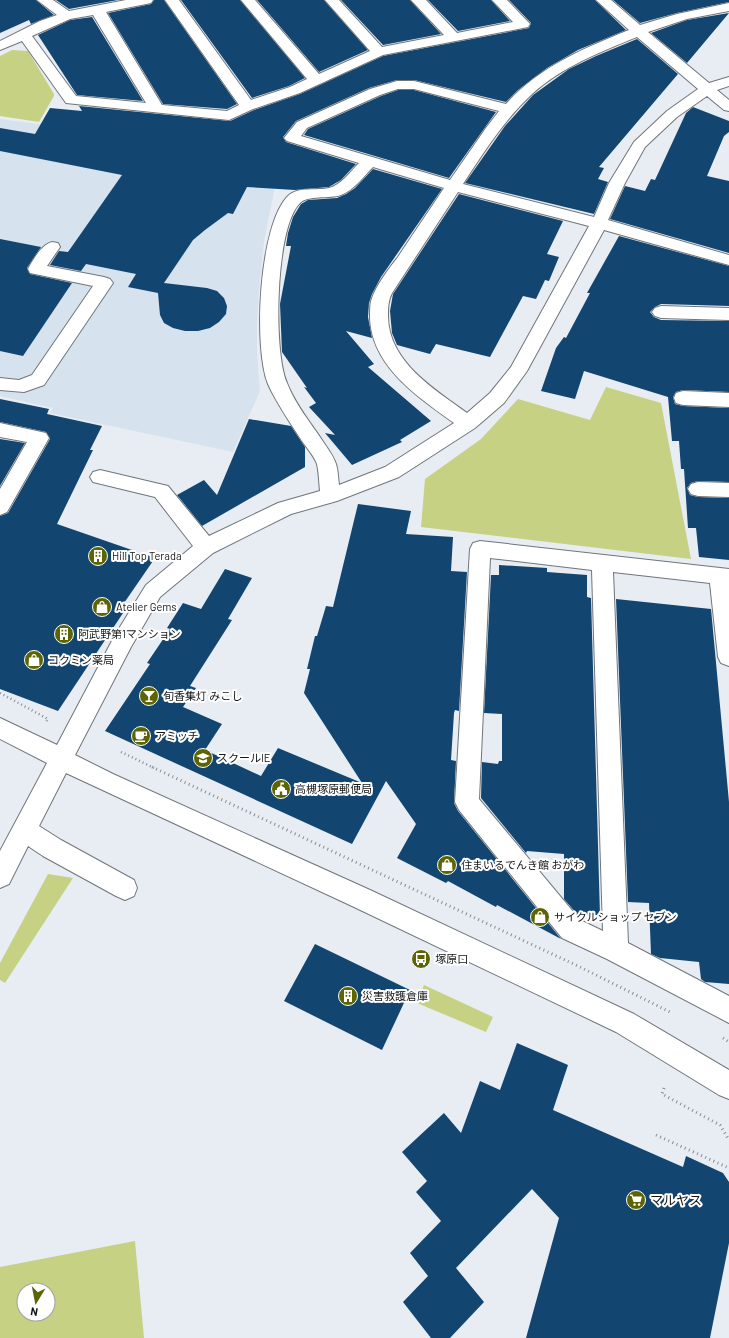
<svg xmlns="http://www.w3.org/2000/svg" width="729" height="1338" font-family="Barlow,'Noto Sans JP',sans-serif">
<rect width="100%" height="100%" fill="#e7edf3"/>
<path fill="#d6e2ed" d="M 0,119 L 98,132 L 282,151 L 264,241 L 260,279 L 257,323 L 257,353 L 260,391 L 233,452 L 50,413 L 53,408 L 0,396 Z"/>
<path fill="#c6d183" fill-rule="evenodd" d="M 12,50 L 28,51 L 54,94 L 54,96 L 39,122 L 0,116 L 0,56 Z
M 606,387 L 661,403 L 691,559 L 421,527 L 425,479 L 481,439 L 518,399 L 590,420 Z
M 48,874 L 73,878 L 5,983 L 0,980 L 0,963 Z
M 424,985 L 493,1017 L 486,1032 L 417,1003 Z
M 135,1241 L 144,1338 L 0,1338 L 0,1267 ZM 24,1290 L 48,1290 L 48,1314 L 24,1314 Z"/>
<path fill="#124671" d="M 0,0 L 36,0 L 54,15 L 31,24 L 29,20 L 0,33 Z
M 56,0 L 118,0 L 69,9 Z
M 154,0 L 164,0 L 237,104 L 227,109 L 163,104 L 108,13 L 151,4 Z
M 181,0 L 240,0 L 305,78 L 289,86 L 252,98 Z
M 257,0 L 324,0 L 368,50 L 319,72 Z
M 341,0 L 410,0 L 441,34 L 383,45 Z
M 428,0 L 491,0 L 510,21 L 458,31 Z
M 509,0 L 595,0 L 626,30 L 578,50 L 547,68 L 518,90 L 506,102 L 414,80 L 397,80 L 369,88 L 296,121 L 283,137 L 286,142 L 356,164 L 341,180 L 329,187 L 295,190 L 247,187 L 233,214 L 228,213 L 205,230 L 193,240 L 164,283 L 207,288 L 217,291 L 224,298 L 227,306 L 226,314 L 219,322 L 210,328 L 198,331 L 185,331 L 173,328 L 164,323 L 160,315 L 158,293 L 128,287 L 136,274 L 86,264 L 81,271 L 50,265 L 59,251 L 68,252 L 122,175 L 0,151 L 0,128 L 35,134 L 50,108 L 82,111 L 79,106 L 230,121 L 254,110 L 300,94 L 383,56 L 529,28 L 531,23 Z
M 613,0 L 729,0 L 729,2 L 677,13 L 640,23 Z
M 729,13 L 687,63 L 651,33 L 687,20 Z
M 92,17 L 143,101 L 77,95 L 38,35 L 70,20 Z
M 637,39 L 678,74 L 599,167 L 604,168 L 598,179 L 608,182 L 594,214 L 465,183 L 505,126 L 533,95 L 569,69 L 596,56 Z
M 398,90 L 414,90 L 496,112 L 449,178 L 304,135 L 308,129 L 381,96 Z
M 693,107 L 729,121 L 729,132 L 724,136 L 707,176 L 729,181 L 729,253 L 610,219 L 625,186 L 645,191 L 651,179 L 655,180 L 686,113 Z
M 373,169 L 442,189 L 381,277 L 372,294 L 369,303 L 368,317 L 372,338 L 346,331 L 374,364 L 368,367 L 431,421 L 400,440 L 402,442 L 352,465 L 325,433 L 335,435 L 309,407 L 316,403 L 304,387 L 307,388 L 282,352 L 280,304 L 291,246 L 286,246 L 288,233 L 293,217 L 301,204 L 308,200 L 337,198 L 346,194 L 355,188 Z
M 459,194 L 563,221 L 547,254 L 559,257 L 549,281 L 545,280 L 536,299 L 523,296 L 490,357 L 436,344 L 430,354 L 397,345 L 392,333 L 390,311 L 393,294 Z
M 619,236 L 729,266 L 729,306 L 661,304 L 655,307 L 650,312 L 654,317 L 661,320 L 729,321 L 729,392 L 683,390 L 676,392 L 673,397 L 675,404 L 683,406 L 729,408 L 729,482 L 698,481 L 691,483 L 687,488 L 690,495 L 698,497 L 729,498 L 729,560 L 699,557 L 696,528 L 688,528 L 684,469 L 681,469 L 679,441 L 672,441 L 668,397 L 584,371 L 575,399 L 541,391 L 556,348 L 564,337 L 566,338 L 590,293 L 587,293 Z
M 0,239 L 41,247 L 27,268 L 30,274 L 72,283 L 23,356 L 0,351 Z
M 0,399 L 49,409 L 47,414 L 102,426 L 90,450 L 93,450 L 57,524 L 155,558 L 122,606 L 127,607 L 58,711 L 0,689 L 0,516 L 8,513 L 50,439 L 46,432 L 0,422 Z
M 249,419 L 291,426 L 305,447 L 305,467 L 202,526 L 177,495 L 204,480 L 217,495 Z
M 0,439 L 25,443 L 0,486 Z
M 358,504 L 411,511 L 406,534 L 453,537 L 451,571 L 467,572 L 459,711 L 455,710 L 454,713 L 451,760 L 456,761 L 454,803 L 458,811 L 561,939 L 497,905 L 496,907 L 448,881 L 446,883 L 397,858 L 416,824 L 386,781 L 352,844 L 105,731 L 150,664 L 147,663 L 170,629 L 167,628 L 183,603 L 201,609 L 225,569 L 252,578 L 228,619 L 232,620 L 190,686 L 196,688 L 183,707 L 222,724 L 205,750 L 261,776 L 278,748 L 362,783 L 304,693 L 310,669 L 307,669 L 315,636 L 317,636 L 326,606 L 333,607 Z
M 499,565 L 547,568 L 547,572 L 587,575 L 587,597 L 591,598 L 600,916 L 577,914 L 564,899 L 564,854 L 527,851 L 526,853 L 481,798 L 482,762 L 498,764 L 499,761 L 502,761 L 502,714 L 484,713 L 491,575 L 499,575 Z
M 616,599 L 711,609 L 729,802 L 729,984 L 705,982 L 701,979 L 699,962 L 660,958 L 651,954 L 649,903 L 628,902 Z
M 315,944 L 410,990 L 382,1050 L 284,1001 Z
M 517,1043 L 568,1065 L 553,1110 L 683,1167 L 686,1156 L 723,1173 L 729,1182 L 729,1243 L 710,1338 L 526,1338 L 559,1218 L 532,1189 L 456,1268 L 484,1302 L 450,1338 L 431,1338 L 403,1302 L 428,1276 L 410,1253 L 441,1221 L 416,1192 L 427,1181 L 402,1152 L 444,1113 L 461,1133 L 480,1081 L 500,1090 Z"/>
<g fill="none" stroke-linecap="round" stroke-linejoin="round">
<g stroke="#70757a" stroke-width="2">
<path id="minor" d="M 37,0 L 53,0 L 69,11 L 126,0 L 153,0 L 151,3 L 106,12 L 162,105 L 227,111 L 239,105 L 165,0 L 179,0 L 251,100 L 290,87 L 307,79 L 241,0 L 255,0 L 319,74 L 370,51 L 325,0 L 339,0 L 382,47 L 444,35 L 411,0 L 426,0 L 457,33 L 513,22 L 492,0 L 507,0 L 530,24 L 528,27 L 523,28 L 383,55 L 300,93 L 253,109 L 229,120 L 66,103 L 22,41 L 0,50 L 0,41 L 40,21 L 57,15 ZM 93,15 L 146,103 L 76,96 L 32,36 L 70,19 Z
M 596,0 L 611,0 L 640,25 L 677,14 L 729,3 L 729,11 L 687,19 L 648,32 L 709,83 L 729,77 L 729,86 L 717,90 L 729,100 L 729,111 L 724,110 L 707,96 L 677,117 L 645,147 L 625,183 L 608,220 L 729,255 L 729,265 L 604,230 L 527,371 L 504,403 L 475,428 L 399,477 L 337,501 L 291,514 L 213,553 L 160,597 L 131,647 L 75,755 L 113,774 L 370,890 L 634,1014 L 729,1070 L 729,1099 L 719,1095 L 616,1032 L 352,906 L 66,773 L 39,826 L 61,840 L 134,880 L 137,888 L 134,896 L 125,900 L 116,896 L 43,856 L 28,846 L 9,884 L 0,888 L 0,851 L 47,763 L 0,739 L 0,718 L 57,745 L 115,635 L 146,585 L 193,546 L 155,497 L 93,482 L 90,477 L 93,472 L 100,470 L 168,486 L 209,536 L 278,503 L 320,491 C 319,482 319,473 317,464 C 314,456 307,448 302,441 C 290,422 277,404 268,384 C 253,347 259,225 288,196 C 298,186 317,191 329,188 C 341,185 351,171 359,163 L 287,141 L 284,138 L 297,122 L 370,89 L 397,81 L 414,81 L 506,104 C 539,67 584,48 629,30 ZM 637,37 L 698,89 L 667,111 L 634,142 L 609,183 L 594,217 L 463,184 C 484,152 504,120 532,94 C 562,67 600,52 637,37 ZM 398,89 L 414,89 L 499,111 L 486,128 L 450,180 L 301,136 L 307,128 L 380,95 ZM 373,167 L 444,188 C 429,211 413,234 398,257 C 388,270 376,285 371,301 C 370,306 370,311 370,317 C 371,366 418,397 454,423 L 385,467 L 339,485 C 338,478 338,470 336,464 C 333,455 327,448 322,440 C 310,422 295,404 287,383 C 273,352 275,227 300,203 C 307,195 330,199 341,195 C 354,190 363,177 373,167 ZM 458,192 L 589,226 L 511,367 L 490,393 L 467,413 C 434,389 389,362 388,317 C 388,308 388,301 392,293 Z
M 52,242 L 58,243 L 60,247 L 47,266 L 104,277 L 110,279 L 113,283 L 44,385 L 24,392 L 0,390 L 0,378 L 19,380 L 32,375 L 93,286 L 30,273 L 28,269 C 33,260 41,245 52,242 Z
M 661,306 L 729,308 L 729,320 L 661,318 L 655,316 L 652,312 L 655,308 Z
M 683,391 L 729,393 L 729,407 L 683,405 L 676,403 L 674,398 L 676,393 Z
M 0,423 L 46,433 L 49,438 L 7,512 L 0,515 L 0,489 L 27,442 L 0,437 Z
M 698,482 L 729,483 L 729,497 L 698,496 L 691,494 L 688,489 L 691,484 Z
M 480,541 L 729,569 L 729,666 L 721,663 L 718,657 L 710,583 L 613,572 L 628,943 L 729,996 L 729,1023 L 607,959 L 562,938 L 459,810 L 455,802 L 470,549 L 473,543 ZM 490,558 L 592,570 L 603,931 L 580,920 L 479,799 Z"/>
</g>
<path stroke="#898e92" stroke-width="2.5" stroke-dasharray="1 3" stroke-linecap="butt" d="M 0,693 L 48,719 L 45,723
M 121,752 L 154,768"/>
<path stroke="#898e92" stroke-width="3" stroke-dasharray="1 3.5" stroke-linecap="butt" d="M 152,767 L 580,967 L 670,1012
M 723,1038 L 729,1042
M 664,1088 L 662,1094 L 720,1125 L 729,1140
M 656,1135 L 729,1168"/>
<use href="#minor" fill="#fff" fill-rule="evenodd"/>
</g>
<defs>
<g id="building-disc" transform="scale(1)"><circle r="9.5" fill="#5d6403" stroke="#fff"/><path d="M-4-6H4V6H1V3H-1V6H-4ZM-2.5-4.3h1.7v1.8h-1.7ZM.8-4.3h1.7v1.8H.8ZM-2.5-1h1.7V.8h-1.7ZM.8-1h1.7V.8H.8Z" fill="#fff"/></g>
<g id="shop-disc" transform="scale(1)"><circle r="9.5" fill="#5d6403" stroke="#fff"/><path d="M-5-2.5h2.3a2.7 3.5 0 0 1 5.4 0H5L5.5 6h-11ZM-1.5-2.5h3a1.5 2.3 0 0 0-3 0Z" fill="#fff"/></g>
<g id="bar-disc" transform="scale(1)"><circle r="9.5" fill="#5d6403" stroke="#fff"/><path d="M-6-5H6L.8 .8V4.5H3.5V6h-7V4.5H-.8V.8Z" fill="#fff"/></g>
<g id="cafe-disc" transform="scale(1)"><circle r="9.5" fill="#5d6403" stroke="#fff"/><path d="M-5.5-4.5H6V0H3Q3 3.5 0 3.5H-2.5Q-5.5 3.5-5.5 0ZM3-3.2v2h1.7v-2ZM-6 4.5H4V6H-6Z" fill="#fff"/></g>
<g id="school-disc" transform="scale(1)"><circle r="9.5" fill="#5d6403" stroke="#fff"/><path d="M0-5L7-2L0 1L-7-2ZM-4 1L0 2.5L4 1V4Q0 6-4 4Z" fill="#fff"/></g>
<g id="civic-disc" transform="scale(1)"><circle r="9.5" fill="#5d6403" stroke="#fff"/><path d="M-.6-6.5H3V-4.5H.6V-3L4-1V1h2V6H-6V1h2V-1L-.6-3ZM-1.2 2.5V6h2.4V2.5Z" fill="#fff"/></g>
<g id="bus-disc" transform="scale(1)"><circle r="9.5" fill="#5d6403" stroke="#fff"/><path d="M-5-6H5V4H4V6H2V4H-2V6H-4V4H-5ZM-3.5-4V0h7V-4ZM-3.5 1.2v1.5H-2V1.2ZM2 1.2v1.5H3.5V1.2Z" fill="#fff"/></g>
<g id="supermarket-disc" transform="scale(1)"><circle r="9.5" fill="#5d6403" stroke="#fff"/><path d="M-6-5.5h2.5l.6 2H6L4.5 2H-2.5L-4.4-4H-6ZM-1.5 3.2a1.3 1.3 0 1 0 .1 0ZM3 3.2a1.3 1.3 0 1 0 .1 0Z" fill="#fff"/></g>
</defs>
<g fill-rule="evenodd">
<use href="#building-disc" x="98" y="556"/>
<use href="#shop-disc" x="102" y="607"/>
<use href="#building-disc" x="64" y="634"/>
<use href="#shop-disc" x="34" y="660"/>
<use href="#bar-disc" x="149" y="696"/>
<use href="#cafe-disc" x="141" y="736"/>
<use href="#school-disc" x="203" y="758"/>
<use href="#civic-disc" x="281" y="789"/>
<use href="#shop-disc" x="447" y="865"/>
<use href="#shop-disc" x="540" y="917"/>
<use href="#bus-disc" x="421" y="959"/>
<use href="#building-disc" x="348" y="996"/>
<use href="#supermarket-disc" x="636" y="1200"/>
</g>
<g text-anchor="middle" stroke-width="4" stroke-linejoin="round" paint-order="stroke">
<g font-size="11" fill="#131517" stroke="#fff" text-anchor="start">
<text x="112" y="560">Hill Top Terada</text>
<text x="116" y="611">Atelier Gems</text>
<text x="78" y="638">阿武野第1マンション</text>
<text x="48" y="664">コクミン薬局</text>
<text x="163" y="700">旬香集灯 みこし</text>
<text x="155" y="740">アミッチ</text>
<text x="217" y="762">スクールIE</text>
<text x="295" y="793">高槻塚原郵便局</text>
<text x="461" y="869">住まいるでんき館 おがわ</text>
<text x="554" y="921">サイクルショップ セブン</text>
<text x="435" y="963">塚原口</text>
<text x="362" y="1000">災害救護倉庫</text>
</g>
<g font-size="13" fill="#131517" stroke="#fff" text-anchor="start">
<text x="650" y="1205">マルヤス</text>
</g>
</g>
<g transform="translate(36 1302) rotate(190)"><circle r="19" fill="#ffffff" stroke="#a1a1a2"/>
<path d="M0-3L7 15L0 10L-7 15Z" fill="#5d6403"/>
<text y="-6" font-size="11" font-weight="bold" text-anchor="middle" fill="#131517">N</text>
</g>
</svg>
